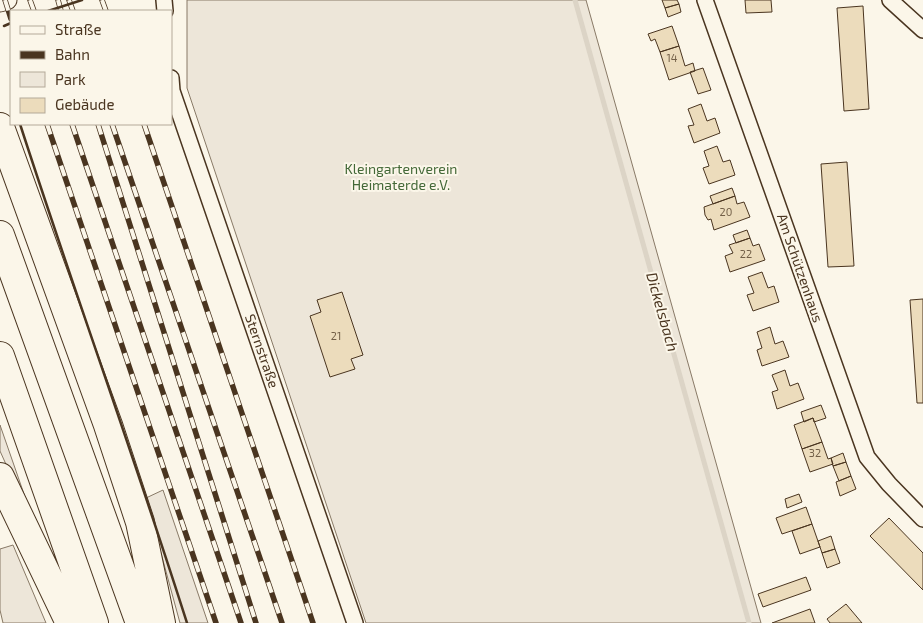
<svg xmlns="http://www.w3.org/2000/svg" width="923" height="623" font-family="'Exo 2',sans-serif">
<rect width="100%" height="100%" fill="#fbf6e9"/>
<path fill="#ede6d9" stroke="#887966" d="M 187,0 L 586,0 L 761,623 L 366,623 L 187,88 Z
M 0,425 L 40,540 L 0,451 Z
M 163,490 L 208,623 L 180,623 L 146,498 Z
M 13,545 L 46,623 L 3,623 L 0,610 L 0,549 Z"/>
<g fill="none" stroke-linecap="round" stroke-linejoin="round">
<path stroke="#dcd4c6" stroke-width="5" d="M 575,0 L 749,623"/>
</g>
<path fill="#ecdcbc" stroke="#4a3520" d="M 662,0 L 677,0 L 679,4 L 665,8 Z
M 745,0 L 771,0 L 772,12 L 746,13 Z
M 679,4 L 681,12 L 668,17 L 665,8 Z
M 863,6 L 869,109 L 844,111 L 837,8 Z
M 672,26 L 679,46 L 660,52 L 655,39 L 651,41 L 648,34 Z
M 679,46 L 685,66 L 693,63 L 695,71 L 669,80 L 660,52 Z
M 703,68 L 711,90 L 698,94 L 690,72 Z
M 701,104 L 707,121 L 715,118 L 720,133 L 694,143 L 688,126 L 694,125 L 688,109 Z
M 717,146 L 723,162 L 730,160 L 735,175 L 709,184 L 703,168 L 709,166 L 704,151 Z
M 847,162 L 854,266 L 828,267 L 821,164 Z
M 732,188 L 735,196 L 713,204 L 710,196 Z
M 735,196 L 737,204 L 744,202 L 750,217 L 714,230 L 711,219 L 708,220 L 705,215 L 704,207 Z
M 747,230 L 750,238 L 736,243 L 733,235 Z
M 750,238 L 753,246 L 759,244 L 765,260 L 730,272 L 725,256 L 733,253 L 729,245 Z
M 762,272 L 768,288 L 774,286 L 779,302 L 753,311 L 747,295 L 754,293 L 748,277 Z
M 342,292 L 363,355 L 351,359 L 355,369 L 330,377 L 310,316 L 321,312 L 317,300 Z
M 923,299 L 923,403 L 917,403 L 910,300 Z
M 770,327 L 775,344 L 783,341 L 789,357 L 762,366 L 757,350 L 762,348 L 757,332 Z
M 785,370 L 790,386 L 798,383 L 804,399 L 777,409 L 772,392 L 778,390 L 772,375 Z
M 821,405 L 826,418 L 814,422 L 813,418 L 804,422 L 801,412 Z
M 813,418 L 822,442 L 802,449 L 794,425 Z
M 822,442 L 828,459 L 831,458 L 833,464 L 810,472 L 802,449 Z
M 843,453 L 846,462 L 833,466 L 831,458 Z
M 846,462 L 851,476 L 839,481 L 833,466 Z
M 851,476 L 856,489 L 840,496 L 836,482 Z
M 799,494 L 802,502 L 787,508 L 785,499 Z
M 806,507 L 812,524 L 782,534 L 776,518 Z
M 889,518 L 923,553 L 923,590 L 870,536 Z
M 812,524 L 820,547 L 800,554 L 792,531 Z
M 831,536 L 835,549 L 822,553 L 818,541 Z
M 835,549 L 840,563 L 827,568 L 822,553 Z
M 806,577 L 811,590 L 763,607 L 758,594 Z
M 846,604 L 862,623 L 830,623 L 827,619 Z
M 810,609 L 815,623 L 772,623 Z"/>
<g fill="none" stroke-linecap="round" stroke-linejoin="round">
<g stroke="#4a3520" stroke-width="18">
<path id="minor" d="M 164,0 L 165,11
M 705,0 L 867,457 L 889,484 L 923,519
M 890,0 L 923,30
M 171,78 L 172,91 L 355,623"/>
</g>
<g stroke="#4a3520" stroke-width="21">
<path id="tertiary" d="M 0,2 L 7,0"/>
</g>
<g stroke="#4a3520" stroke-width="30">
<path id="motorway" d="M 0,127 L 108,425 L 140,522 L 161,623
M 0,235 L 140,623
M 0,356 L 94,623
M 0,477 L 70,623"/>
</g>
<use href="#minor" stroke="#fbf6e9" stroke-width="15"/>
<use href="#tertiary" stroke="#fbf6e9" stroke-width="19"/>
<use href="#motorway" stroke="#fbf6e9" stroke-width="28"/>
<g stroke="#4a3520" stroke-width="5.5">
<path id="rail" d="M 5,0 L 11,19
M 30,0 L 34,11
M 58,0 L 61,11
M 69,0 L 73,11
M 102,0 L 106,11
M 47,124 L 216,623
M 72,124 L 241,623
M 98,124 L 256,623
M 112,124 L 282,623
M 144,124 L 313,623"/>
</g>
<use href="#rail" stroke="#fbf6e9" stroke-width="4" stroke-dasharray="11" stroke-linecap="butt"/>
<path stroke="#4a3520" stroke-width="2.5" d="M 48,11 L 82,0
M 4,26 L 11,23
M 20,124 C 74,291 134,456 187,623"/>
</g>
<g text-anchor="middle" stroke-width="4" stroke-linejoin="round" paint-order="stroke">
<g font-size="11" fill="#725f47">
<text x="672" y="62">14</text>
<text x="726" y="216">20</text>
<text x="746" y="258">22</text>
<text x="336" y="340">21</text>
<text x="815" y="457">32</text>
</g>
<g font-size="14" fill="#436837" stroke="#fbf6e9">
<text x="401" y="174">Kleingartenverein<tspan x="401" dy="16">Heimaterde e.V.</tspan></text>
</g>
<g font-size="14" fill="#4a3520" stroke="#fbf6e9">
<text transform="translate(800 268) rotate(71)" y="5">Am Schützenhaus</text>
<text transform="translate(262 351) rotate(71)" y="5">Sternstraße</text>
</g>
<g font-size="15" font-style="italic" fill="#4a3520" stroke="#fbf6e9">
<text transform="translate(662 312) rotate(74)" y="5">Dickelsbach</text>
</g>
</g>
<rect x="10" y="10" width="162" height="115" fill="#fbf6e9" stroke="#b4a999"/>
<rect x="20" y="26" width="25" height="8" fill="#fbf6e9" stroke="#b4a999"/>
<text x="55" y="35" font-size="15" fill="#4a3520">Straße</text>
<rect x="20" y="51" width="25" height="8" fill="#4a3520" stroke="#b4a999"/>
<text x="55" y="60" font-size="15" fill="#4a3520">Bahn</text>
<rect x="20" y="72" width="25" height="15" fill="#ede6d9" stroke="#b4a999"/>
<text x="55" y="85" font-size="15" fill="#4a3520">Park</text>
<rect x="20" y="98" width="25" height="15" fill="#ecdcbc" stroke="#b4a999"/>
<text x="55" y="110" font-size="15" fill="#4a3520">Gebäude</text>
</svg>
